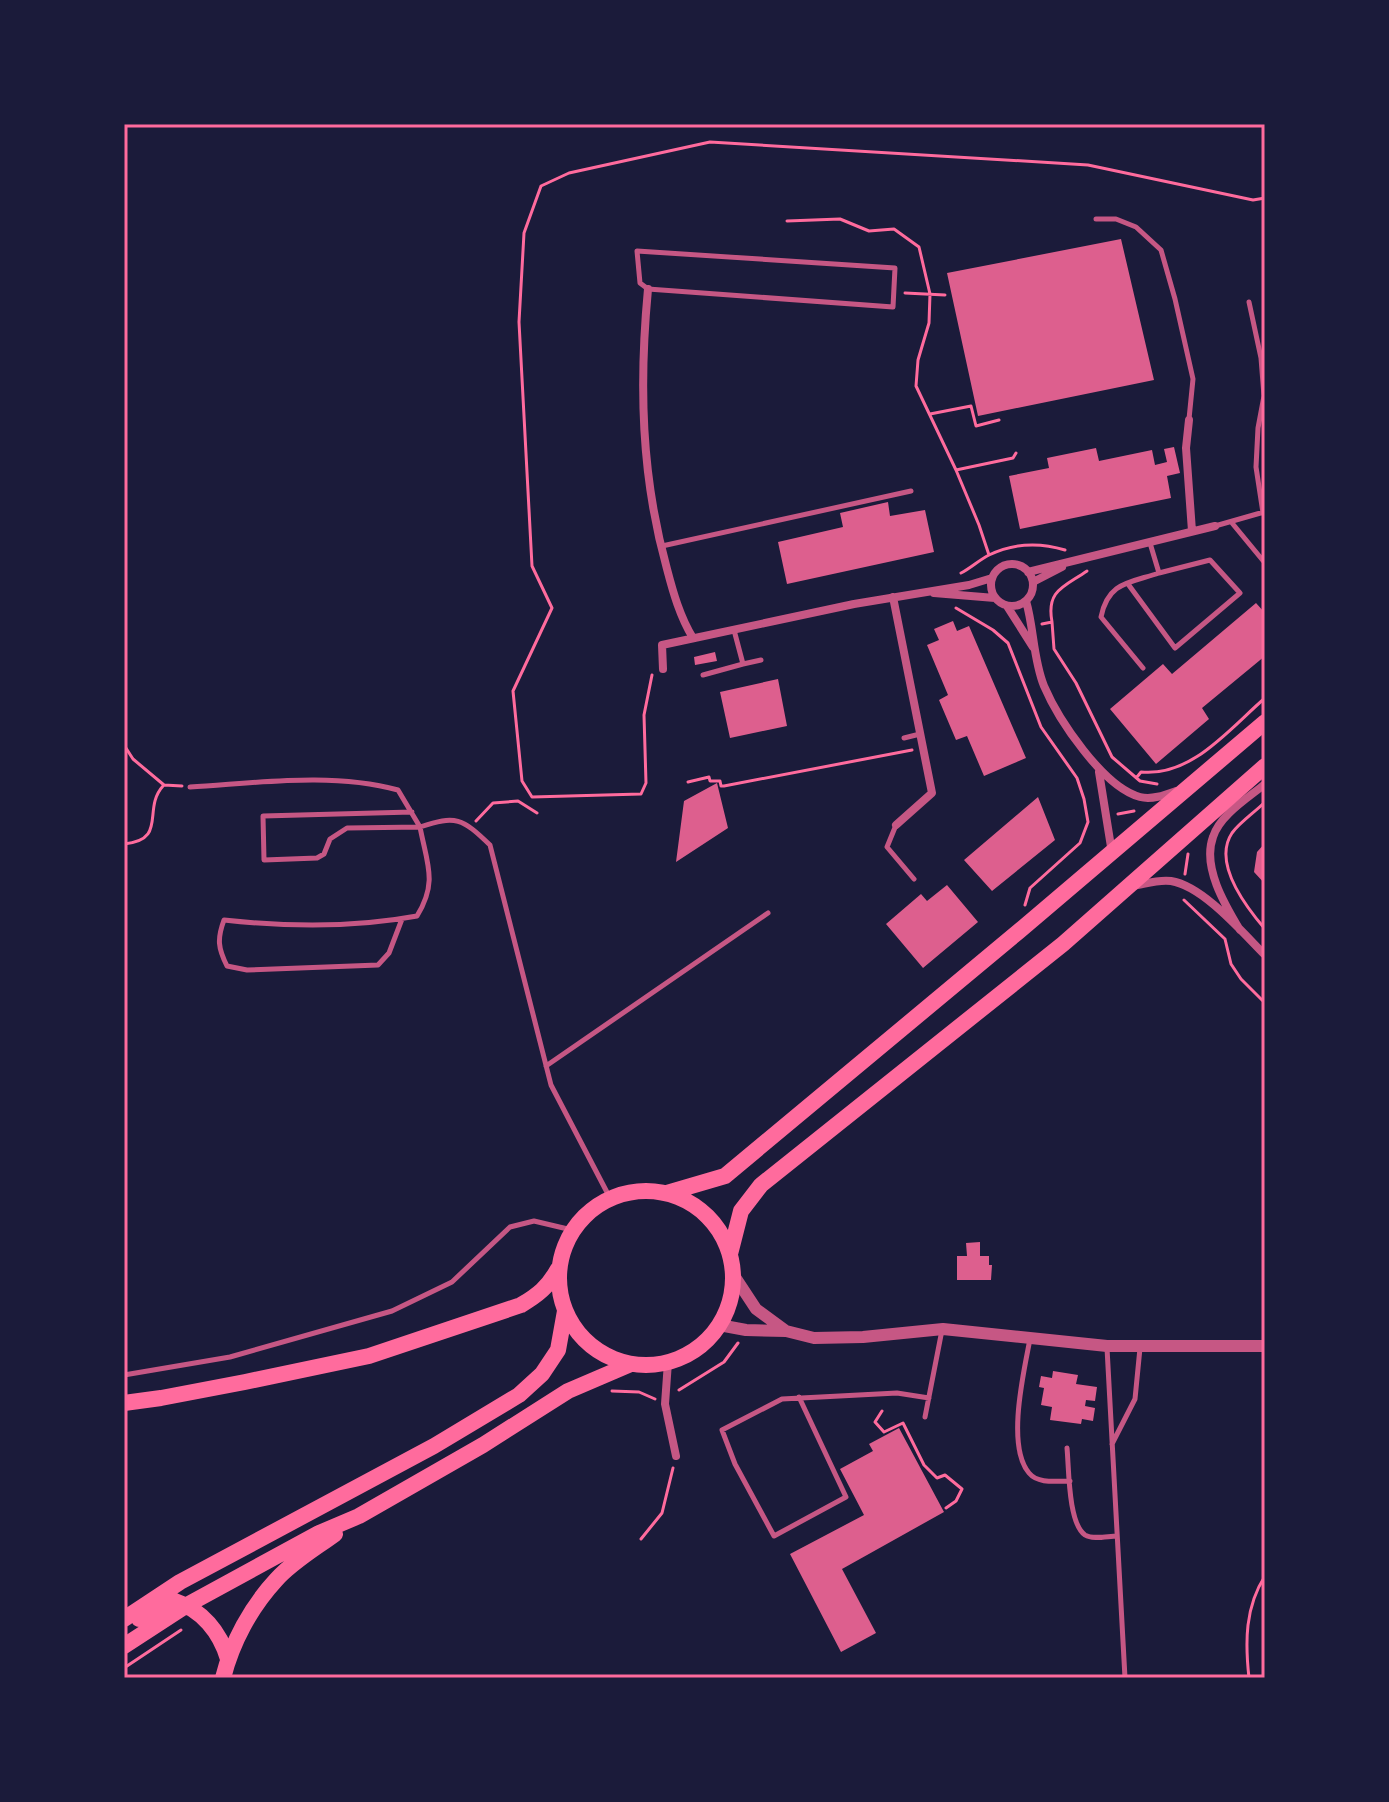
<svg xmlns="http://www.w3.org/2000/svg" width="1389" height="1802" font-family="Raleway,sans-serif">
<rect width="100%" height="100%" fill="#1b1b3a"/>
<path fill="#dd5f8e" d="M 1121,239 L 1154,380 L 978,416 L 947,273 Z
M 1174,447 L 1180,473 L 1167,476 L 1171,498 L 1020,529 L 1009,476 L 1049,468 L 1047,458 L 1096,448 L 1099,461 L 1152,450 L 1155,465 L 1167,462 L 1164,449 Z
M 888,502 L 890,516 L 925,510 L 934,552 L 787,584 L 778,542 L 843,527 L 840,513 Z
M 1256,603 L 1265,613 L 1265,656 L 1202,708 L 1209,719 L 1156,764 L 1110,709 L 1163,664 L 1172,674 Z
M 953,621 L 957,631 L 969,626 L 1026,758 L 984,776 L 967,736 L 956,740 L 939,700 L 948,695 L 927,645 L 939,640 L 934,629 Z
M 715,652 L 717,661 L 695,665 L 694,657 Z
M 778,679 L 787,726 L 730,738 L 720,692 Z
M 717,783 L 728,828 L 676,862 L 684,801 Z
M 1038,797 L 1055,840 L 992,891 L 964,860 Z
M 1265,843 L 1265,884 L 1254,872 L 1257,852 Z
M 947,885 L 978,922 L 923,968 L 886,924 L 921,894 L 927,901 Z
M 980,1242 L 980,1256 L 989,1256 L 989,1265 L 992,1265 L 991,1280 L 957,1280 L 957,1256 L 967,1256 L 966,1243 Z
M 1053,1371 L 1078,1375 L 1076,1384 L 1097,1387 L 1095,1401 L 1086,1400 L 1085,1406 L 1095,1408 L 1093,1421 L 1082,1419 L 1081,1424 L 1050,1420 L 1052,1407 L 1041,1405 L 1044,1388 L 1039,1387 L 1041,1376 L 1052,1378 Z
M 899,1428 L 944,1512 L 842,1569 L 876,1633 L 841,1652 L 790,1554 L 864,1515 L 840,1469 L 873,1451 L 869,1444 Z"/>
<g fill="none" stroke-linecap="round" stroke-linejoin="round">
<path stroke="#ff6b9d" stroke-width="3" d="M 787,221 L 840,219 L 869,231 L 894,229 L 919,247 L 930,294 L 929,323 L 918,360 L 916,386 L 956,470 L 979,525 L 989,555
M 905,293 L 945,295
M 930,414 L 971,406 L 976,426 L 999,420
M 956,470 L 1013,458 L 1016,453
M 961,573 C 971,568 979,560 989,555 C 1014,543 1039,542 1065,550
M 956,608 L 993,630 L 1008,643 L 1041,727 L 1077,778 L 1084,799 L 1088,822 L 1080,843 L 1030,888 L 1025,905
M 1052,622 L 1054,649 L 1076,683 L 1112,757 L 1140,781 L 1157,784
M 1042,624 L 1052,622 C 1046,590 1064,587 1087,571
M 652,675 L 644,715 L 646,783 L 641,794 L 532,797 L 522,781 L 513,691 L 552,608 L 532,566 L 519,322 L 524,233 L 541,186 L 569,173 L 710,142 L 1088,165 L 1253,200 L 1265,198
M 124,745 L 133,759 L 164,785 L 182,786
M 1137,777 L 1141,772 C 1192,777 1229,729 1265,698
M 688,782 L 709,777 L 710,781 L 720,781 L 721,786 L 724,786 L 912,750
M 1265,802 C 1255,812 1240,822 1232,833 C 1212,863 1247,908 1265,929
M 1118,814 L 1134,811
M 476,821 L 493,803 L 518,801 L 537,813
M 124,844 C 168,840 142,809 163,786
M 1185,874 L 1188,854
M 1184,900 L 1225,939 L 1231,964 L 1241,979 L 1265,1003
M 679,1390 L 724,1362 L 738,1343
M 612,1391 L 639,1392 L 655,1399
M 882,1411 L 875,1422 L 884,1432 L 903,1423 L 924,1465 L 937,1478 L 945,1475 L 962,1489 L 956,1501 L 946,1508
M 641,1539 L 662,1513 L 673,1468
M 124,1668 L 181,1630
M 1249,1678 C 1245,1642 1245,1607 1265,1576"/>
<path stroke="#c65784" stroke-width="5" d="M 1096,219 L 1116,219 L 1136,227 L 1161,250 L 1175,299 L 1193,379 L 1189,419
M 637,251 L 895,268 L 893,307 L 648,289 L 640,283 Z
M 1249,302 L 1261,358 L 1264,396 L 1258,428 L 1256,467 L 1263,513
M 1232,523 L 1265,563
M 1215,526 L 1264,512
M 662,546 L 911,491
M 1128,584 L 1175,648 L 1240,593 L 1210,560 L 1159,573
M 743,664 L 761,660
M 1143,668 L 1101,617 C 1108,582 1129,583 1159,573 L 1150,543
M 703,675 L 743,664 L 734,630
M 904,738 L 920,734
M 190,787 C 258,783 332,772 398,790 L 420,827 L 347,828 L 330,839 L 324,854 L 317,858 L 264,860 L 263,816 L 412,812
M 896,825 L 887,847 L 914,879
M 402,919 L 389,953 L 378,965 L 247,970 L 227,966 C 218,948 217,939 224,920 C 288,927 353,928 417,916 C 438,882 427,864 420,827 C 456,815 462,818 490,845 L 551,1085 L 610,1198
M 546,1066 L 768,913
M 1030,1339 C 1024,1371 1006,1446 1029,1473 C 1038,1484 1056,1481 1070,1481
M 1107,1348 L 1125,1678
M 124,1375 L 230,1357 L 392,1311 L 452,1282 L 510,1227 L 534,1221 L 572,1230
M 799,1397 L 846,1497 L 774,1536 L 735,1464 L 722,1430 L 782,1399 L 897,1393 L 929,1398
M 925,1417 L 942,1330
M 1112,1444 L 1135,1399 L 1140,1348
M 1067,1448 C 1069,1468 1068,1523 1085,1535 C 1093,1540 1108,1536 1117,1536"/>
<path stroke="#c65784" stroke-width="8" d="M 648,289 C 639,384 641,476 667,569 C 673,592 680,617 693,638
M 1189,420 L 1186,448 L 1192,531
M991 585a21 21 0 1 1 42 0a21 21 0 1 1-42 0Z
M 1028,572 L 1215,526
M 1033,582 L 1062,567
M 934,593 L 995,598
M 893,597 L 932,793 L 896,825
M 1026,601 C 1034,628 1033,659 1044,686 C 1058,719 1103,787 1140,797 C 1152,800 1165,795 1176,791
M 1007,606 L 1033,647
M 663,669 L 662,645 L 854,604 L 969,585 L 992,578
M 1099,772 L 1112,853
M 1133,886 C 1145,884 1159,879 1171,881 C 1203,886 1242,932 1265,955
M 1240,930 C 1225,905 1202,867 1213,837 C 1220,815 1248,798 1265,784
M 668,1362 L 665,1404 L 676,1456"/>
<path stroke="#c65784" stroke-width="12" d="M 733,1274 L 756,1309 L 786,1331
M 719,1325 L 746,1330 L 786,1331 L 814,1338 L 863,1337 L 943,1329 L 1107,1346 L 1265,1346"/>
<path stroke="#ff6b9d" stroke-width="16" d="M559 1278a87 87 0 1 1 174 0a87 87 0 1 1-174 0Z
M 667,1193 L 725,1176 L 1018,932 L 1265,722
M 730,1254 L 741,1211 L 761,1185 L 1063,944 L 1265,766
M 124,1403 L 161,1398 L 245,1382 L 369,1356 L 521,1305 C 538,1295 548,1287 558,1269
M 124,1619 L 180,1582 L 434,1446 L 519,1395 L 542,1374 L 558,1350 L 565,1311
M 139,1619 L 175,1601 C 202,1610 220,1632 228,1659
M 124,1646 L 187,1605 L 319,1533 L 359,1516 L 483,1445 L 568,1391 L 631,1364
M 223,1678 C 232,1642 251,1607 276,1580 C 292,1562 316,1548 335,1534"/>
</g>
<rect width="1389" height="1802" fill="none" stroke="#1b1b3a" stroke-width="252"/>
<rect x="126" y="126" width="1137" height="1550" fill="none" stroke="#ff6b9d" stroke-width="3"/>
</svg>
